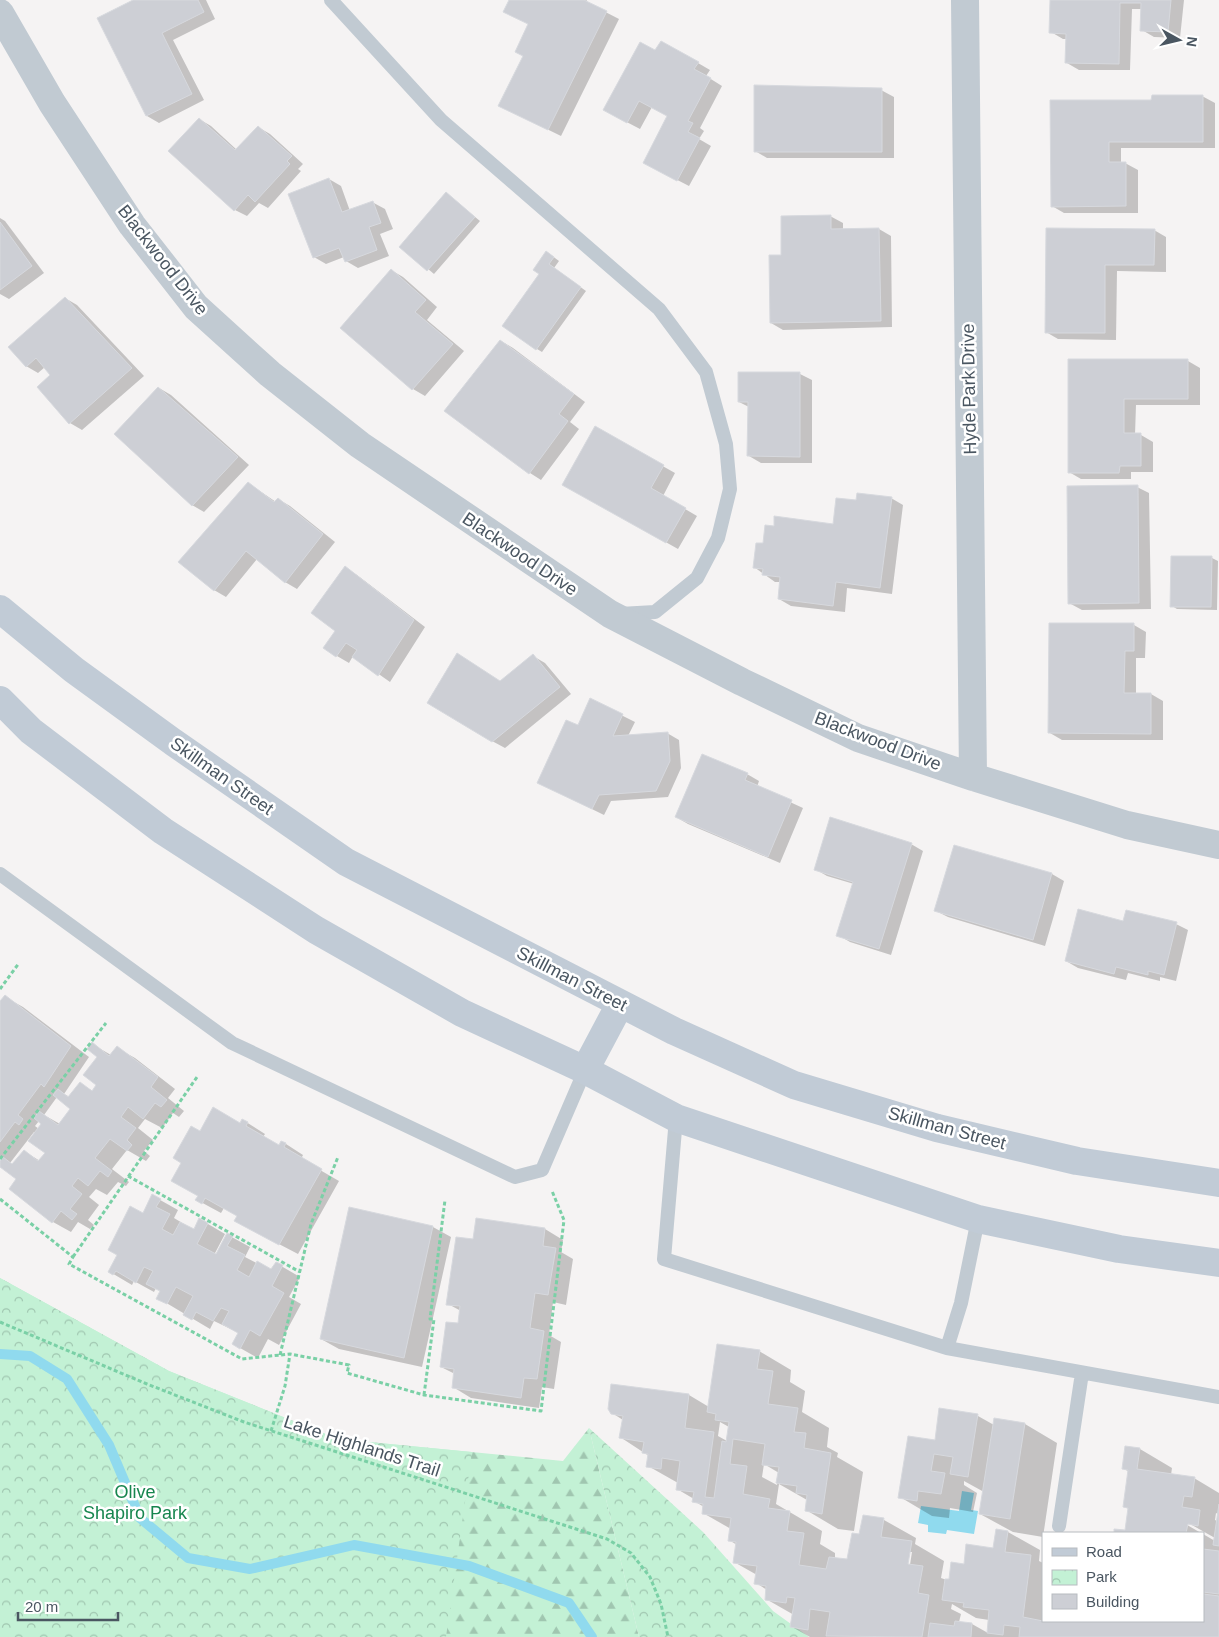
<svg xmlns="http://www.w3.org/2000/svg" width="1219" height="1637" font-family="Helvetica,sans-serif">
<defs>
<pattern id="forest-firs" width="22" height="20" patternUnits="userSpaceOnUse" patternTransform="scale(1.25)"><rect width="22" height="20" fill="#c3f1d5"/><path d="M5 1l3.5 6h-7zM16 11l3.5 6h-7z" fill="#a0c6b0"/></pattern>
<pattern id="park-crowns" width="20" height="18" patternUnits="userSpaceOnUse" patternTransform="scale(1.25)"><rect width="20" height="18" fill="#c3f1d5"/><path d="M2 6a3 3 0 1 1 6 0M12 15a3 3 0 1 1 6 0" fill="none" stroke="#a0c6b0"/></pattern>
</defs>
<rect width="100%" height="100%" fill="#f5f3f3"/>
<path fill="url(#forest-firs)" d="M 0,1278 L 169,1371 L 338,1439 L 563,1461 L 589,1428 L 639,1637 L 0,1637 Z"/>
<path fill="url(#park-crowns)" d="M 0,1278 L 169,1371 L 338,1439 L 472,1452 L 446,1637 L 0,1637 Z
M 589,1428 L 703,1532 L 773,1611 L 809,1637 L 639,1637 Z"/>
<path fill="#90daee" d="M 962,1491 L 974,1493 L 971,1510 L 978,1511 L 974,1534 L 947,1530 L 946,1534 L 928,1532 L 928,1525 L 918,1523 L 921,1506 L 959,1511 Z"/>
<path fill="#0003" fill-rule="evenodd" d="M 136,0 L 206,0 L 215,19 L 173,40 L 204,100 L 159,123 L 147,116 Z
M 511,0 L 587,0 L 586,2 L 619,19 L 561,136 L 512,112 L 525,56 L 530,25 Z
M 1051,0 L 1184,0 L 1180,38 L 1154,37 L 1142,30 L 1142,9 L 1132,9 L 1130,70 L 1079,70 L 1067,63 L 1067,39 L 1063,39 L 1051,32 Z
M 656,52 L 698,63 L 710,70 L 706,76 L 722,86 L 700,128 L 704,131 L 699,139 L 711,146 L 689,186 L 656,169 L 669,116 L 652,107 L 640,129 L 617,117 Z
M 881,90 L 894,97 L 894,158 L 767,158 L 755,151 Z
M 1202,96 L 1215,103 L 1215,148 L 1121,148 L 1121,163 L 1125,163 L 1138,170 L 1138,213 L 1064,213 L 1052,206 L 1051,101 L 1153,101 Z
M 199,119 L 211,126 L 237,150 L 258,127 L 270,134 L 303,164 L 298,169 L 301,171 L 268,208 L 259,203 L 247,216 L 235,210 Z
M 329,179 L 341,186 L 350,211 L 372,202 L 385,209 L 393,229 L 380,234 L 389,256 L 358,268 L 346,261 L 344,257 L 326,264 L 314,257 Z
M 447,194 L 480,221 L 434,274 L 401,246 Z
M 830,216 L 843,223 L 843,230 L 879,229 L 891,236 L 892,327 L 783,330 L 771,323 L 783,256 Z
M 0,218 L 5,221 L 44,273 L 9,299 L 0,294 Z
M 1047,229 L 1154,230 L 1166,237 L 1166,272 L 1117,271 L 1116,340 L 1058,339 L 1046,332 Z
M 547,252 L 559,261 L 554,268 L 586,291 L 542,352 L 537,349 L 541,274 Z
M 391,270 L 403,277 L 437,307 L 427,320 L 464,351 L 425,396 L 413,389 L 342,327 Z
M 65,298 L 77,305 L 144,376 L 82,430 L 70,423 L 52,375 L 45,367 L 38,373 L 26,366 Z
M 501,341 L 513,348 L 585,402 L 570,422 L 579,429 L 541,480 L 530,473 Z
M 1070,360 L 1188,361 L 1200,368 L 1200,405 L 1136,405 L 1135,435 L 1141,435 L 1153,442 L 1153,472 L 1131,472 L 1131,479 L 1081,479 L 1069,472 Z
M 800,374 L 812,380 L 812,463 L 761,463 L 749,456 L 749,407 L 739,402 Z
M 159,388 L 171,395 L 249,465 L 204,512 L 192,505 Z
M 595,428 L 675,473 L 663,496 L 697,516 L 678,549 L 564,485 Z
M 248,483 L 276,502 L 278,499 L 290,506 L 335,542 L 297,589 L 285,582 L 257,559 L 226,597 L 214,590 Z
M 1137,487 L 1149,493 L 1151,609 L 1082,610 L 1069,603 Z
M 891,498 L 903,505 L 892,594 L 847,588 L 845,612 L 791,606 L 779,599 L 781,582 L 775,582 L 754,567 L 764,545 L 834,525 Z
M 1212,558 L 1218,561 L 1217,610 L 1177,609 L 1172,606 Z
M 345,568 L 357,575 L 425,627 L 390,682 L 353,656 L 349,663 L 337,656 L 337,630 Z
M 1134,625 L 1146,632 L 1145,658 L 1136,658 L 1136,694 L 1151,694 L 1163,701 L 1163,740 L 1062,740 L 1050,733 Z
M 533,656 L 545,663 L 571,694 L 505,748 L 492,741 L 501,682 Z
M 591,700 L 635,722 L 628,736 L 667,733 L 679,740 L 681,768 L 668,797 L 611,801 L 604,815 L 551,789 Z
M 747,774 L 759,781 L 757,787 L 803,808 L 780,863 L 688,824 L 676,817 Z
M 911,844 L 923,851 L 891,955 L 850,942 L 838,935 L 854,884 L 827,876 L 815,869 Z
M 955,846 L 1052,874 L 1064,881 L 1045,946 L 948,917 L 936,911 Z
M 1124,922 L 1176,924 L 1188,930 L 1176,981 L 1160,977 L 1160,981 L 1128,973 L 1126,980 L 1078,968 L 1066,961 Z
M 5,997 L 23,1007 L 89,1057 L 64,1094 L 70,1097 L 80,1084 L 93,1091 L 97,1085 L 99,1057 L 92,1044 L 111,1055 L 117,1048 L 135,1058 L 175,1089 L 168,1098 L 184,1111 L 179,1117 L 173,1113 L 162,1128 L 145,1119 L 138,1128 L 153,1140 L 144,1151 L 150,1156 L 146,1161 L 127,1150 L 112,1169 L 129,1182 L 126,1186 L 118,1182 L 107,1195 L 96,1189 L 89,1197 L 99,1205 L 88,1220 L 94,1225 L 90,1229 L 78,1222 L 71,1232 L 53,1222 L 18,1179 L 0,1166 L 0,1163 L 3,1159 L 0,1157 L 0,1003 ZM 57,1097 L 72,1108 L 60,1124 L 44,1115 ZM 39,1121 L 43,1124 L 39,1129 L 35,1126 ZM 34,1132 L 36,1133 L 46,1153 L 40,1161 L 24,1151 L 13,1165 L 10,1163 Z
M 243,1120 L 265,1134 L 263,1137 L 279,1146 L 281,1142 L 286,1144 L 303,1155 L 301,1159 L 339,1181 L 298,1254 L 235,1221 L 238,1216 L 224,1208 L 221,1213 L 197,1200 L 199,1196 L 200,1132 L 241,1124 Z
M 153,1196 L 178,1210 L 174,1218 L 194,1230 L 208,1224 L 225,1234 L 214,1255 L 217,1256 L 228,1235 L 250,1247 L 245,1257 L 272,1271 L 276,1263 L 300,1277 L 289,1297 L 301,1304 L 279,1345 L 268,1339 L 258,1358 L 233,1344 L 239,1333 L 214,1321 L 210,1329 L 158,1298 L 162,1291 L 156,1288 L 154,1292 L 134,1281 L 132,1285 L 110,1272 Z
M 350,1209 L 433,1227 L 451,1237 L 422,1367 L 339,1349 L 321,1339 Z
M 477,1220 L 545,1229 L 563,1240 L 561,1252 L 573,1259 L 566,1305 L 553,1302 L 549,1335 L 561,1342 L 554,1389 L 542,1387 L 539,1408 L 471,1398 L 453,1387 L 455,1374 L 441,1367 L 459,1325 L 461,1311 L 448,1304 L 474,1240 Z
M 759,1351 L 791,1370 L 790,1382 L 805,1391 L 802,1412 L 829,1428 L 827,1447 L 838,1453 L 837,1457 L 863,1472 L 854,1531 L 838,1529 L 806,1510 L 807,1500 L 779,1484 L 776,1504 L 822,1531 L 820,1544 L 835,1553 L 835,1559 L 848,1561 L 860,1535 L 884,1520 L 916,1538 L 915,1544 L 944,1561 L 941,1578 L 950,1581 L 965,1565 L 994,1549 L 997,1530 L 1008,1532 L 1040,1550 L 1039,1561 L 1043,1563 L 1043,1621 L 1203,1621 L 1203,1534 L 1215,1541 L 1215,1538 L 1183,1520 L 1182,1522 L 1201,1533 L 1115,1533 L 1115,1530 L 1127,1532 L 1129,1509 L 1124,1507 L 1129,1472 L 1123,1468 L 1126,1447 L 1140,1449 L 1172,1468 L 1171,1475 L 1194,1478 L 1219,1493 L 1219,1637 L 810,1637 L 792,1627 L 794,1615 L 766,1599 L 767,1590 L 756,1583 L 757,1575 L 734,1562 L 737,1545 L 729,1540 L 731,1529 L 703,1513 L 704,1507 L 694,1501 L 694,1499 L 677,1489 L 678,1483 L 648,1466 L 649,1456 L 620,1437 L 623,1420 L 612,1413 L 612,1386 L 689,1395 L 709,1407 ZM 720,1422 L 729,1427 L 727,1441 L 718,1436 ZM 764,1464 L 779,1473 L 777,1485 L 762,1477 ZM 1216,1513 L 1218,1514 L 1217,1521 L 1215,1520 ZM 909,1552 L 912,1552 L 909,1571 L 906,1570 ZM 952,1604 L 976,1618 L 989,1620 L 988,1633 L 972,1624 L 959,1622 L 961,1614 L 951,1609 Z
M 978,1416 L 994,1425 L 1025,1424 L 1057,1443 L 1043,1537 L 1013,1532 L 980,1514 L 984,1492 L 964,1481 L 964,1485 L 977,1493 L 973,1512 L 950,1508 L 949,1518 L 932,1516 L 900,1497 L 936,1441 Z"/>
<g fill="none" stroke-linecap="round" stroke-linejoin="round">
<path stroke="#90daee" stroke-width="10" d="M 0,1354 L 30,1356 L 67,1379 L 109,1445 L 140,1518 L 188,1558 L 250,1569 L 354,1545 L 469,1566 L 569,1603 L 592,1637"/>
</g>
<path fill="#cdcfd5" stroke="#d7d9de" d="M 133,0 L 198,0 L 204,12 L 162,33 L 192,94 L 146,116 L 97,18 Z
M 509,0 L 584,0 L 607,11 L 548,130 L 498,106 L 523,56 L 515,52 L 528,24 L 503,12 Z
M 1050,0 L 1171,0 L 1168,32 L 1140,31 L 1141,3 L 1120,3 L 1119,64 L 1065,63 L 1066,34 L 1049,33 Z
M 661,41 L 699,62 L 694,69 L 711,78 L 688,121 L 693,123 L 688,132 L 700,138 L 677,181 L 643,163 L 667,116 L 639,101 L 627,123 L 603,110 L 640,42 L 655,50 Z
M 754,85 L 882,88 L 882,152 L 754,152 Z
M 1152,95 L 1203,95 L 1203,142 L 1109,142 L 1109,162 L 1126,162 L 1126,206 L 1051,207 L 1050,100 L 1151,100 Z
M 199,118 L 235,150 L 258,126 L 292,156 L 287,161 L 290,164 L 255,202 L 248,195 L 234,211 L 168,151 Z
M 329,178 L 342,212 L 373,201 L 381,223 L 369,227 L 377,250 L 345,262 L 339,248 L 313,258 L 288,194 Z
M 446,192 L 475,217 L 427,271 L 399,247 Z
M 831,215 L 831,229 L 879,228 L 881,321 L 770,323 L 769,255 L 781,255 L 781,216 Z
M 0,222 L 32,266 L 0,290 Z
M 1046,228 L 1155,229 L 1154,265 L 1105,265 L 1105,333 L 1045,333 Z
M 546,251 L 554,257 L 549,264 L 581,287 L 536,350 L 502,326 L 539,274 L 533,270 Z
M 391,269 L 426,300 L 415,312 L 453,344 L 412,390 L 340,328 Z
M 65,297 L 132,368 L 69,424 L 37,387 L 50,375 L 36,358 L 26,367 L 8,347 Z
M 500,340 L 574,394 L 559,414 L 568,421 L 529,474 L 444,411 Z
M 1068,359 L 1188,359 L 1188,399 L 1124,399 L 1124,433 L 1141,433 L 1141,466 L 1120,466 L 1119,473 L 1068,473 Z
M 738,372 L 800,372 L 800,457 L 747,456 L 748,402 L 738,402 Z
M 158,387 L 238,457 L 192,506 L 114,434 Z
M 595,426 L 664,465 L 651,488 L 686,508 L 666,543 L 562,485 Z
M 248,482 L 274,502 L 278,498 L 323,534 L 285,583 L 246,551 L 214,591 L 178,562 Z
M 1138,485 L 1139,603 L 1068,604 L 1067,486 Z
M 857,493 L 892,497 L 880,588 L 836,582 L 833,606 L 778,599 L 780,577 L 762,575 L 763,569 L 753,568 L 756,543 L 763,543 L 765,525 L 774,526 L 774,516 L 833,524 L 836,498 L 856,500 Z
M 1171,556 L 1212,556 L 1211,607 L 1170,607 Z
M 345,566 L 414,620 L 378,676 L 352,657 L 357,650 L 346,643 L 336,657 L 323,648 L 335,631 L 311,613 Z
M 1049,623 L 1134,623 L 1134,651 L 1125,651 L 1124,693 L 1151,693 L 1151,734 L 1048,733 Z
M 457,653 L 500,681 L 533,654 L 560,687 L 492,742 L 427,703 Z
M 590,698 L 623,714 L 613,736 L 668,732 L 670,761 L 656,791 L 599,795 L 592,809 L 537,783 L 566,720 L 578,725 Z
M 702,754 L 748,773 L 745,780 L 792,800 L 768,857 L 675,817 Z
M 830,817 L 912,843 L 879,949 L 836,936 L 853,882 L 814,870 Z
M 954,845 L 1052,873 L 1033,940 L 934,911 Z
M 1078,909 L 1123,921 L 1126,910 L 1177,922 L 1164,975 L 1148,971 L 1148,975 L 1116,967 L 1114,974 L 1065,961 Z
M 5,995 L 71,1046 L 44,1087 L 41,1084 L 18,1115 L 23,1119 L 19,1125 L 15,1122 L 0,1142 L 0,1001 Z
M 92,1042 L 109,1056 L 117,1046 L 158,1077 L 151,1087 L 167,1100 L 161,1107 L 155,1103 L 143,1119 L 128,1107 L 121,1117 L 136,1128 L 127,1140 L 132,1145 L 127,1151 L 110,1139 L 95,1158 L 112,1171 L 108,1177 L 100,1171 L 88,1186 L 78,1178 L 72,1186 L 82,1194 L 70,1209 L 77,1214 L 72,1220 L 61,1211 L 52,1223 L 9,1189 L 16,1179 L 0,1167 L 0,1161 L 3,1157 L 12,1164 L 24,1150 L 38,1161 L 45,1153 L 28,1141 L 41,1124 L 34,1118 L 39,1111 L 58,1125 L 70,1109 L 53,1095 L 58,1089 L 68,1097 L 80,1082 L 92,1091 L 96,1085 L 83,1075 L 97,1057 L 87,1049 Z
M 213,1107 L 240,1123 L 242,1119 L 248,1122 L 246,1126 L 279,1145 L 281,1141 L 286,1143 L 284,1147 L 322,1169 L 279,1245 L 234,1221 L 237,1216 L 205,1198 L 202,1204 L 195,1200 L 198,1196 L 171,1181 L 181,1163 L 173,1158 L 191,1126 L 200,1131 Z
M 152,1194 L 161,1199 L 156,1207 L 170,1214 L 162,1229 L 173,1235 L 180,1222 L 194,1229 L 199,1218 L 208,1223 L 197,1244 L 216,1254 L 227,1233 L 233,1236 L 227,1246 L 245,1255 L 237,1270 L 249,1277 L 257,1261 L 271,1269 L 276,1262 L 283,1265 L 272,1286 L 284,1293 L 260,1336 L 250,1330 L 240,1349 L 232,1344 L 238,1333 L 222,1324 L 229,1311 L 221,1308 L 213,1321 L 196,1312 L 192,1320 L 183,1315 L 193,1296 L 176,1287 L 167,1304 L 156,1299 L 160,1291 L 146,1284 L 153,1271 L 144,1267 L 136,1283 L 116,1271 L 113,1275 L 108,1272 L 117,1255 L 108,1250 L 130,1206 L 143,1213 Z
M 349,1207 L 433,1226 L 404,1358 L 320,1339 Z
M 476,1218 L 545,1228 L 543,1246 L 556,1248 L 548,1295 L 535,1293 L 530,1328 L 544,1331 L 537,1379 L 524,1378 L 521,1398 L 452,1388 L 454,1369 L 440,1367 L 446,1322 L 458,1323 L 460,1306 L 446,1305 L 456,1237 L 473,1239 Z
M 717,1344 L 760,1350 L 757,1369 L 773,1371 L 768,1404 L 798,1408 L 794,1432 L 806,1433 L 804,1448 L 831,1453 L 822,1514 L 805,1511 L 807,1495 L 796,1493 L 797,1486 L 776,1483 L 779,1467 L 762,1465 L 765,1444 L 733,1439 L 730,1464 L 747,1466 L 743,1494 L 770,1499 L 768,1508 L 790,1511 L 787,1531 L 804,1533 L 799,1565 L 826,1569 L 829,1557 L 847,1559 L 852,1533 L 859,1534 L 863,1515 L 884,1518 L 881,1537 L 912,1541 L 908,1564 L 923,1566 L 918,1593 L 929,1595 L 922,1637 L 826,1636 L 830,1612 L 810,1609 L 808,1630 L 790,1627 L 795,1598 L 787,1597 L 786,1603 L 765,1600 L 766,1586 L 754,1584 L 757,1566 L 733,1563 L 736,1542 L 728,1541 L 731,1518 L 702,1514 L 703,1504 L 692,1502 L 694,1492 L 676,1490 L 680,1461 L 662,1458 L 661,1469 L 646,1467 L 648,1454 L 642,1453 L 644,1442 L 619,1438 L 623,1416 L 611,1414 L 608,1409 L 611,1384 L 689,1394 L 685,1428 L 714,1432 L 705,1497 L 714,1498 L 722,1441 L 726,1442 L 729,1422 L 715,1420 L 716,1414 L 707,1412 Z
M 939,1408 L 978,1414 L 968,1477 L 950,1474 L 953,1457 L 934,1454 L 931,1471 L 945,1473 L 941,1494 L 918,1491 L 917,1501 L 898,1498 L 908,1436 L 935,1440 Z
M 994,1418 L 1025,1423 L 1010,1519 L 979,1514 Z
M 1125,1446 L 1140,1448 L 1137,1469 L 1195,1477 L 1192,1497 L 1184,1496 L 1182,1507 L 1200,1510 L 1198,1526 L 1188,1524 L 1186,1533 L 1114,1533 L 1114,1529 L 1125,1530 L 1128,1508 L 1123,1507 L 1128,1470 L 1122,1469 Z
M 1219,1504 L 1219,1546 L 1213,1545 Z
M 996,1529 L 1008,1531 L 1005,1552 L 1031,1555 L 1023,1617 L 1043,1621 L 1203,1621 L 1203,1594 L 1219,1596 L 1219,1637 L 1019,1637 L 1020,1627 L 1004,1625 L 1003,1635 L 987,1633 L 989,1610 L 963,1607 L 964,1603 L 942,1600 L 945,1579 L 949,1579 L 951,1562 L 964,1564 L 966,1544 L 993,1548 Z
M 1203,1549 L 1219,1551 L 1219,1594 L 1203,1592 Z
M 955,1621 L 972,1623 L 971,1637 L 928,1637 L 930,1623 L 954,1626 Z"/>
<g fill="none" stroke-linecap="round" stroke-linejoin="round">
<path stroke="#7ad0a6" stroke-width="3" stroke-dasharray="4 2.5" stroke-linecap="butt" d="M 0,989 L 19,963
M 0,1159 L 106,1023
M 128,1176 L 300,1272
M 0,1199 L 73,1257 L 69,1264 L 242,1359 L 290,1354 L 349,1365 L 347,1373 L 424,1395 L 541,1411 L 564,1220 L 552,1191
M 73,1257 L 197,1077
M 0,1322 L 147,1384 L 244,1422 L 607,1539 L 631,1553 L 650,1577 L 661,1604 L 668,1637
M 280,1355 L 311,1224 L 338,1157
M 424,1395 L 434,1319 L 430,1319 L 445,1200
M 271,1431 L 285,1386 L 290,1354"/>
<path stroke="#c1cad2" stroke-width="14" d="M 331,0 L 441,120 L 659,309 L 706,372 L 726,444 L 730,489 L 718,538 L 697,578 L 655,612 L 620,614
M 0,874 L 232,1043 L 515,1177 L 542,1170 L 585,1070
M 676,1118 L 664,1259 L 947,1348 L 1219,1397
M 947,1348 L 961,1303 L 978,1219
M 1059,1526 L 1082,1373"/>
<path stroke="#c1cad2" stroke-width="28" d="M 965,0 L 973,777
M 0,13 L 52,103 L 132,225 L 196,307 L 270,374 L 360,445 L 610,614 L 742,682 L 858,738 L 973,777 L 1127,825 L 1219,845"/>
<path stroke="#c1cbd6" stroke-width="28" d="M 0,609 L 74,670 L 173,742 L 346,862 L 674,1031 L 794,1085 L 937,1128 L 1077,1161 L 1219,1183
M 0,700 L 31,731 L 163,831 L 316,930 L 462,1013 L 585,1070 L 676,1118 L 978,1219 L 1119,1249 L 1219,1263
M 585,1070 L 620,1004"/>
</g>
<g text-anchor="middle" stroke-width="5" stroke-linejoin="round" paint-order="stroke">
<g font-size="18" fill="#4a5661" stroke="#fff">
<text transform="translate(163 260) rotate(52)" y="6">Blackwood Drive</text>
<text transform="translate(969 389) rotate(-91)" y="6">Hyde Park Drive</text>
<text transform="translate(520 554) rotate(34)" y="6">Blackwood Drive</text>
<text transform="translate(878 741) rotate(21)" y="6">Blackwood Drive</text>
<text transform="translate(222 776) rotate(35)" y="6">Skillman Street</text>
<text transform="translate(572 979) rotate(27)" y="6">Skillman Street</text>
<text transform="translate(947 1128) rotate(15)" y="6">Skillman Street</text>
<text transform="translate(362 1446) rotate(18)" y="6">Lake Highlands Trail</text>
</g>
<g font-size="18" fill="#17864f" stroke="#fff">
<text x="135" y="1498">Olive<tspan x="135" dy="21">Shapiro Park</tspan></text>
</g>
</g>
<rect x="1042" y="1532" width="162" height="90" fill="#ffffff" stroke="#b7bbc0"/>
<rect x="1052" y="1548" width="25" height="8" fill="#c1cbd6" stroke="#b7bbc0"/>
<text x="1086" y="1557" font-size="15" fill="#4a5661">Road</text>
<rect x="1052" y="1570" width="25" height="15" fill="url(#park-crowns)" stroke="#b7bbc0"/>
<text x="1086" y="1582" font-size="15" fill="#4a5661">Park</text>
<rect x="1052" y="1594" width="25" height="15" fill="#cdcfd5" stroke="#b7bbc0"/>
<text x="1086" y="1607" font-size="15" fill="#4a5661">Building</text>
<g transform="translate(1179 40) rotate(98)" stroke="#ffffff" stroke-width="4" paint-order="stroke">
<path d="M0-4L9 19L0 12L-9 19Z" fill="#4a5661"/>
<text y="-8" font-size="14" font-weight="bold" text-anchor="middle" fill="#4a5661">N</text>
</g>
<path d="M18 1612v8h100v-8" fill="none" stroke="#4a5661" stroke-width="2.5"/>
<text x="25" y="1612" font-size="15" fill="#4a5661" stroke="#ffffff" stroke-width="4" paint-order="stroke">20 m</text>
</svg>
